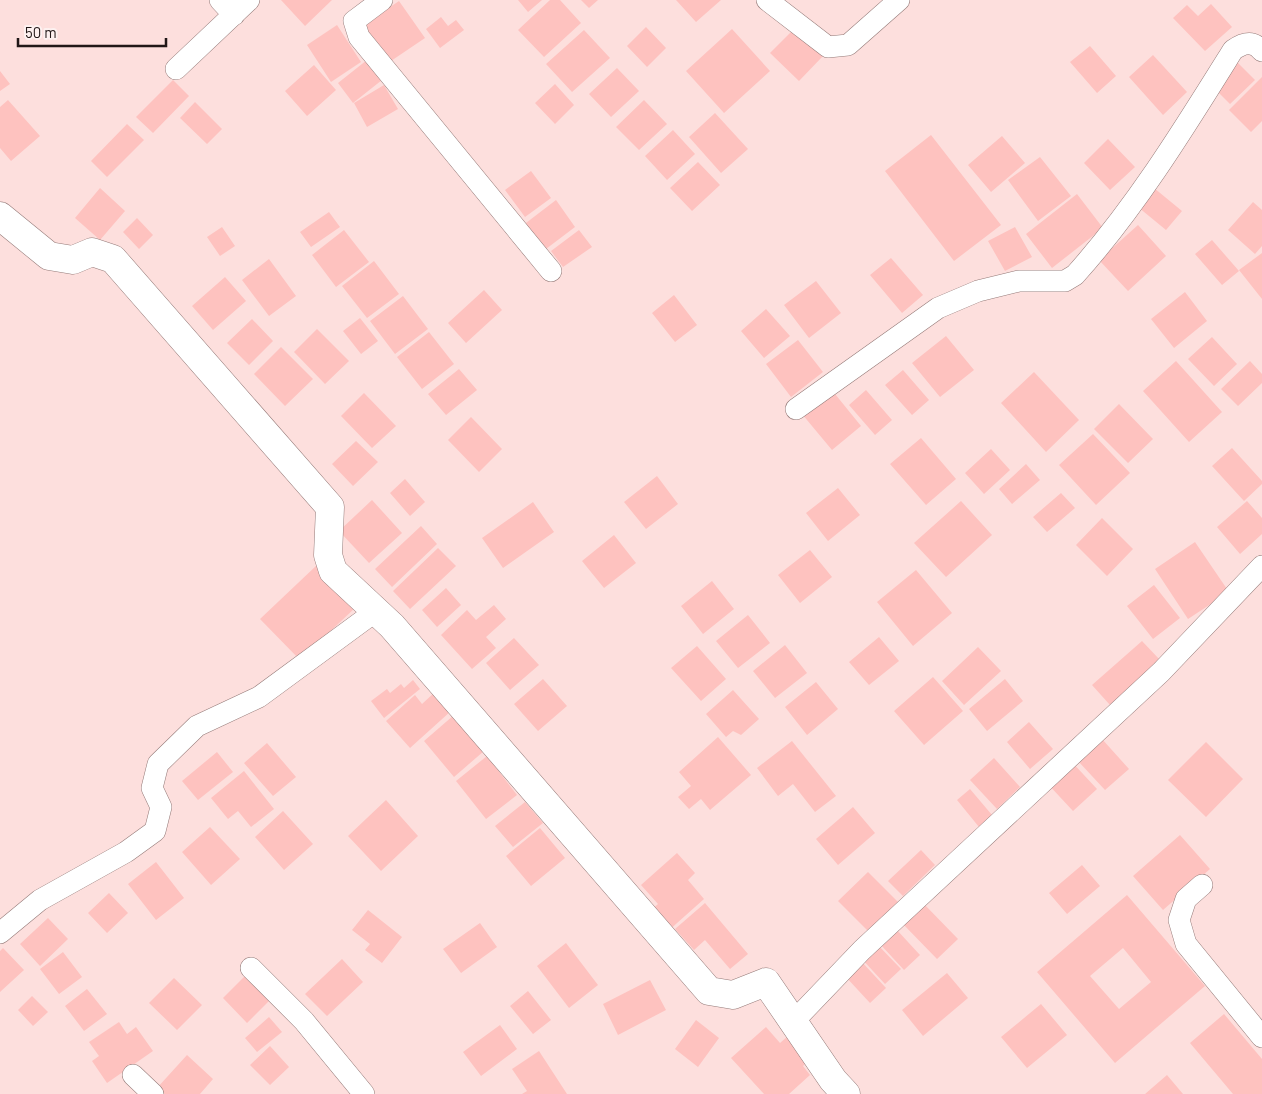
<svg xmlns="http://www.w3.org/2000/svg" width="1262" height="1094" font-family="Barlow,sans-serif">
<rect width="100%" height="100%" fill="#fddfdd"/>
<path fill="#fec2bf" fill-rule="evenodd" d="M 281,0 L 332,0 L 305,26 Z
M 518,0 L 542,0 L 528,12 Z
M 550,0 L 560,0 L 581,23 L 544,57 L 518,30 Z
M 581,0 L 598,0 L 589,8 Z
M 676,0 L 721,0 L 696,22 Z
M 399,1 L 425,38 L 388,63 L 362,26 Z
M 1211,4 L 1232,27 L 1205,51 L 1173,18 L 1187,5 L 1198,16 Z
M 441,17 L 448,26 L 456,20 L 464,30 L 440,48 L 426,29 Z
M 337,25 L 361,62 L 331,82 L 307,45 Z
M 646,27 L 666,48 L 647,67 L 627,46 Z
M 795,28 L 823,56 L 799,81 L 770,53 Z
M 732,29 L 770,71 L 724,113 L 686,71 Z
M 584,30 L 610,58 L 572,92 L 546,64 Z
M 1090,46 L 1116,76 L 1097,93 L 1070,62 Z
M 1153,55 L 1187,92 L 1163,115 L 1129,77 Z
M 367,60 L 382,80 L 353,103 L 338,83 Z
M 1237,62 L 1255,80 L 1230,104 L 1213,87 Z
M 314,65 L 336,90 L 307,116 L 285,91 Z
M 617,68 L 639,91 L 611,117 L 589,94 Z
M 0,71 L 10,84 L 0,91 Z
M 1262,77 L 1262,121 L 1251,132 L 1229,110 Z
M 173,80 L 189,96 L 153,133 L 136,117 Z
M 555,84 L 574,105 L 555,124 L 535,103 Z
M 384,85 L 398,109 L 367,127 L 354,103 Z
M 8,100 L 40,136 L 11,161 L 0,148 L 0,107 Z
M 644,100 L 667,124 L 639,150 L 616,127 Z
M 195,102 L 222,129 L 207,144 L 180,118 Z
M 715,113 L 748,149 L 721,173 L 689,137 Z
M 127,124 L 144,140 L 107,177 L 91,161 Z
M 673,130 L 695,154 L 667,180 L 645,156 Z
M 931,135 L 1001,225 L 954,261 L 885,171 Z
M 1002,136 L 1025,163 L 991,192 L 968,165 Z
M 1108,139 L 1135,167 L 1110,190 L 1084,163 Z
M 1040,157 L 1071,196 L 1038,221 L 1008,180 Z
M 698,162 L 720,185 L 692,211 L 670,188 Z
M 531,171 L 551,198 L 525,217 L 505,190 Z
M 100,188 L 125,211 L 100,240 L 75,218 Z
M 1154,188 L 1182,211 L 1166,230 L 1138,207 Z
M 1077,194 L 1103,228 L 1052,268 L 1026,234 Z
M 556,200 L 575,227 L 542,252 L 522,226 Z
M 1253,202 L 1262,210 L 1262,246 L 1255,254 L 1228,230 Z
M 329,212 L 340,227 L 311,247 L 300,232 Z
M 137,218 L 153,235 L 139,249 L 123,232 Z
M 1138,225 L 1166,256 L 1128,291 L 1099,260 Z
M 222,227 L 235,246 L 220,256 L 207,237 Z
M 1015,227 L 1032,257 L 1005,271 L 988,241 Z
M 344,230 L 369,262 L 336,287 L 312,255 Z
M 579,230 L 592,247 L 563,267 L 551,251 Z
M 1212,240 L 1239,271 L 1222,285 L 1195,254 Z
M 1262,253 L 1262,299 L 1239,270 Z
M 891,258 L 923,295 L 902,313 L 870,275 Z
M 269,259 L 296,296 L 269,316 L 242,280 Z
M 374,261 L 399,294 L 367,318 L 342,286 Z
M 225,277 L 246,301 L 213,330 L 192,306 Z
M 816,281 L 841,313 L 809,338 L 784,305 Z
M 484,290 L 502,310 L 466,343 L 448,323 Z
M 1185,292 L 1207,321 L 1174,348 L 1151,319 Z
M 674,295 L 697,325 L 675,342 L 652,313 Z
M 403,296 L 428,329 L 395,354 L 370,321 Z
M 766,309 L 790,336 L 764,358 L 741,331 Z
M 360,318 L 378,341 L 361,354 L 343,331 Z
M 252,319 L 273,341 L 249,365 L 227,343 Z
M 317,329 L 349,361 L 325,384 L 294,352 Z
M 429,332 L 454,364 L 422,389 L 397,357 Z
M 946,336 L 974,370 L 940,397 L 912,363 Z
M 1212,337 L 1237,364 L 1214,386 L 1188,359 Z
M 798,340 L 823,372 L 791,397 L 766,364 Z
M 281,347 L 313,379 L 285,406 L 254,374 Z
M 1176,361 L 1222,412 L 1189,442 L 1143,391 Z
M 1250,361 L 1262,374 L 1262,383 L 1238,406 L 1221,389 Z
M 459,369 L 477,390 L 446,415 L 428,394 Z
M 903,370 L 929,400 L 912,415 L 885,385 Z
M 1034,372 L 1079,420 L 1046,452 L 1001,403 Z
M 831,389 L 861,426 L 832,450 L 802,414 Z
M 866,390 L 892,420 L 875,435 L 849,405 Z
M 364,393 L 396,426 L 372,448 L 341,416 Z
M 1119,404 L 1153,439 L 1128,463 L 1094,429 Z
M 471,417 L 502,449 L 479,472 L 448,440 Z
M 1093,434 L 1130,473 L 1096,505 L 1059,465 Z
M 921,438 L 956,479 L 926,505 L 890,464 Z
M 356,441 L 378,462 L 353,486 L 332,464 Z
M 1232,448 L 1262,481 L 1262,484 L 1244,501 L 1212,466 Z
M 991,449 L 1010,470 L 984,494 L 965,473 Z
M 1026,464 L 1040,480 L 1012,504 L 999,489 Z
M 657,476 L 678,504 L 646,529 L 624,502 Z
M 405,479 L 425,502 L 410,516 L 390,493 Z
M 838,488 L 860,515 L 828,541 L 806,513 Z
M 1061,493 L 1075,508 L 1047,532 L 1033,517 Z
M 372,500 L 402,533 L 369,563 L 339,531 Z
M 961,501 L 992,535 L 946,577 L 914,543 Z
M 1247,501 L 1262,518 L 1262,534 L 1240,554 L 1217,527 Z
M 533,502 L 554,532 L 503,568 L 482,538 Z
M 1102,518 L 1133,549 L 1107,576 L 1076,545 Z
M 421,526 L 437,544 L 392,587 L 375,569 Z
M 614,535 L 636,563 L 604,588 L 582,561 Z
M 1195,542 L 1229,592 L 1188,619 L 1155,569 Z
M 438,548 L 456,566 L 410,609 L 393,591 Z
M 810,550 L 832,577 L 800,603 L 778,575 Z
M 317,565 L 356,607 L 300,660 L 260,619 Z
M 916,570 L 952,613 L 913,646 L 877,602 Z
M 712,581 L 734,609 L 703,634 L 681,606 Z
M 1154,585 L 1180,618 L 1153,639 L 1127,606 Z
M 446,588 L 461,605 L 437,627 L 422,610 Z
M 494,605 L 506,619 L 486,637 L 496,648 L 472,669 L 441,635 L 467,610 L 476,620 Z
M 748,615 L 770,643 L 738,668 L 716,641 Z
M 879,637 L 899,661 L 869,685 L 849,662 Z
M 514,638 L 539,665 L 510,690 L 486,663 Z
M 1142,641 L 1160,660 L 1110,705 L 1092,685 Z
M 785,645 L 807,673 L 775,698 L 753,671 Z
M 697,646 L 726,679 L 701,701 L 671,668 Z
M 978,647 L 1001,671 L 964,705 L 942,681 Z
M 933,677 L 963,711 L 924,745 L 894,711 Z
M 543,679 L 567,706 L 538,731 L 514,704 Z
M 1005,679 L 1023,701 L 987,731 L 969,709 Z
M 413,680 L 420,689 L 384,718 L 371,701 L 387,689 L 390,693 L 401,684 L 404,688 Z
M 816,682 L 838,709 L 807,735 L 785,707 Z
M 733,690 L 759,719 L 741,735 L 733,731 L 726,737 L 706,714 Z
M 435,692 L 451,711 L 410,748 L 386,721 L 415,695 L 422,704 Z
M 454,715 L 484,751 L 454,777 L 424,741 Z
M 1029,722 L 1053,749 L 1030,769 L 1007,742 Z
M 718,737 L 751,775 L 710,810 L 701,799 L 689,809 L 678,797 L 691,786 L 679,772 Z
M 1102,739 L 1129,769 L 1105,790 L 1078,761 Z
M 792,741 L 836,796 L 815,812 L 793,784 L 778,796 L 757,768 Z
M 1206,742 L 1243,779 L 1206,817 L 1168,780 Z
M 267,743 L 296,777 L 273,796 L 244,763 Z
M 217,752 L 233,772 L 198,800 L 182,781 Z
M 487,756 L 517,795 L 486,819 L 456,781 Z
M 994,758 L 1020,787 L 997,809 L 970,780 Z
M 1070,760 L 1097,789 L 1073,811 L 1046,782 Z
M 244,771 L 274,809 L 251,827 L 238,811 L 228,819 L 211,798 Z
M 970,789 L 992,815 L 979,827 L 957,800 Z
M 386,800 L 418,836 L 381,871 L 348,836 Z
M 525,802 L 543,823 L 513,847 L 495,826 Z
M 853,807 L 875,833 L 838,865 L 816,839 Z
M 283,811 L 313,844 L 284,870 L 255,837 Z
M 210,827 L 240,859 L 211,885 L 182,852 Z
M 540,828 L 565,858 L 531,886 L 506,856 Z
M 1180,835 L 1210,869 L 1163,910 L 1133,876 Z
M 921,850 L 935,865 L 903,896 L 888,881 Z
M 677,853 L 695,873 L 688,880 L 704,899 L 667,932 L 649,912 L 658,904 L 641,885 Z
M 156,862 L 184,898 L 156,920 L 128,884 Z
M 1082,865 L 1100,886 L 1067,914 L 1049,893 Z
M 868,872 L 898,902 L 868,931 L 838,901 Z
M 109,893 L 128,913 L 107,933 L 88,913 Z
M 1127,895 L 1205,986 L 1115,1063 L 1037,972 ZM 1123,948 L 1151,982 L 1119,1009 L 1090,976 Z
M 705,903 L 748,954 L 730,969 L 705,940 L 694,950 L 675,929 Z
M 923,903 L 958,939 L 937,959 L 902,923 Z
M 368,910 L 402,937 L 382,963 L 365,950 L 370,944 L 352,930 Z
M 48,918 L 68,939 L 40,966 L 20,944 Z
M 480,923 L 497,947 L 461,973 L 443,949 Z
M 896,929 L 920,955 L 904,970 L 880,944 Z
M 566,943 L 598,985 L 569,1008 L 537,966 Z
M 876,943 L 901,969 L 885,984 L 860,957 Z
M 3,948 L 24,970 L 0,992 L 0,951 Z
M 63,952 L 82,977 L 59,994 L 40,969 Z
M 342,959 L 363,982 L 327,1016 L 305,994 Z
M 861,961 L 886,988 L 870,1003 L 845,976 Z
M 248,973 L 272,998 L 247,1023 L 223,998 Z
M 947,973 L 968,998 L 923,1036 L 902,1010 Z
M 174,978 L 202,1005 L 177,1030 L 149,1003 Z
M 650,980 L 666,1010 L 618,1035 L 603,1004 Z
M 87,989 L 107,1014 L 84,1031 L 65,1006 Z
M 528,991 L 551,1020 L 533,1034 L 510,1006 Z
M 32,996 L 48,1012 L 33,1026 L 18,1010 Z
M 1041,1004 L 1067,1035 L 1027,1068 L 1001,1037 Z
M 1224,1014 L 1262,1059 L 1262,1094 L 1233,1094 L 1190,1043 Z
M 269,1017 L 282,1032 L 257,1052 L 245,1038 Z
M 696,1020 L 719,1038 L 698,1067 L 675,1049 Z
M 119,1022 L 127,1034 L 136,1027 L 153,1051 L 107,1083 L 92,1061 L 99,1056 L 89,1042 Z
M 500,1025 L 517,1049 L 481,1076 L 463,1052 Z
M 766,1027 L 780,1043 L 788,1036 L 810,1059 L 803,1066 L 810,1075 L 789,1094 L 764,1094 L 731,1058 Z
M 270,1046 L 289,1067 L 270,1085 L 250,1065 Z
M 539,1051 L 567,1094 L 522,1094 L 527,1091 L 512,1069 Z
M 187,1055 L 213,1079 L 200,1094 L 164,1094 L 157,1088 Z
M 1167,1075 L 1183,1094 L 1145,1094 Z"/>
<g fill="none" stroke-linecap="round" stroke-linejoin="round">
<g stroke="#947a78" stroke-width="22">
<path id="minor" d="M 220,0 L 234,15
M 382,0 L 354,21 L 359,37 L 551,271
M 767,0 L 828,47 L 848,45 L 899,0
M 176,69 L 249,0
M 796,409 L 938,308 L 978,291 L 1019,281 L 1065,281 L 1075,275 C 1136,207 1185,127 1233,50 C 1243,43 1253,40 1262,51
M 1202,885 L 1186,899 L 1179,920 L 1186,944 L 1262,1037
M 0,933 L 40,900 L 126,852 L 155,831 L 161,807 L 152,788 L 158,764 L 197,726 L 259,697 L 376,611
M 251,968 L 304,1021 L 364,1094
M 793,1022 L 862,950 L 1161,672 L 1262,566
M 133,1075 L 153,1094"/>
</g>
<g stroke="#947a78" stroke-width="29">
<path id="tertiary" d="M 0,216 L 49,256 L 73,260 L 92,252 L 113,259 L 330,507 L 328,555 L 333,571 L 392,626 L 709,991 L 733,995 L 766,982 L 833,1080 L 846,1094"/>
</g>
<use href="#minor" stroke="#fff" stroke-width="21"/>
<use href="#tertiary" stroke="#fff" stroke-width="28"/>
</g>
<path d="M18 38v8h148v-8" fill="none" stroke="#211717" stroke-width="2.5"/>
<text x="25" y="38" font-size="15" fill="#211717" stroke="#fdf1f0" stroke-width="4" paint-order="stroke">50 m</text>
</svg>
